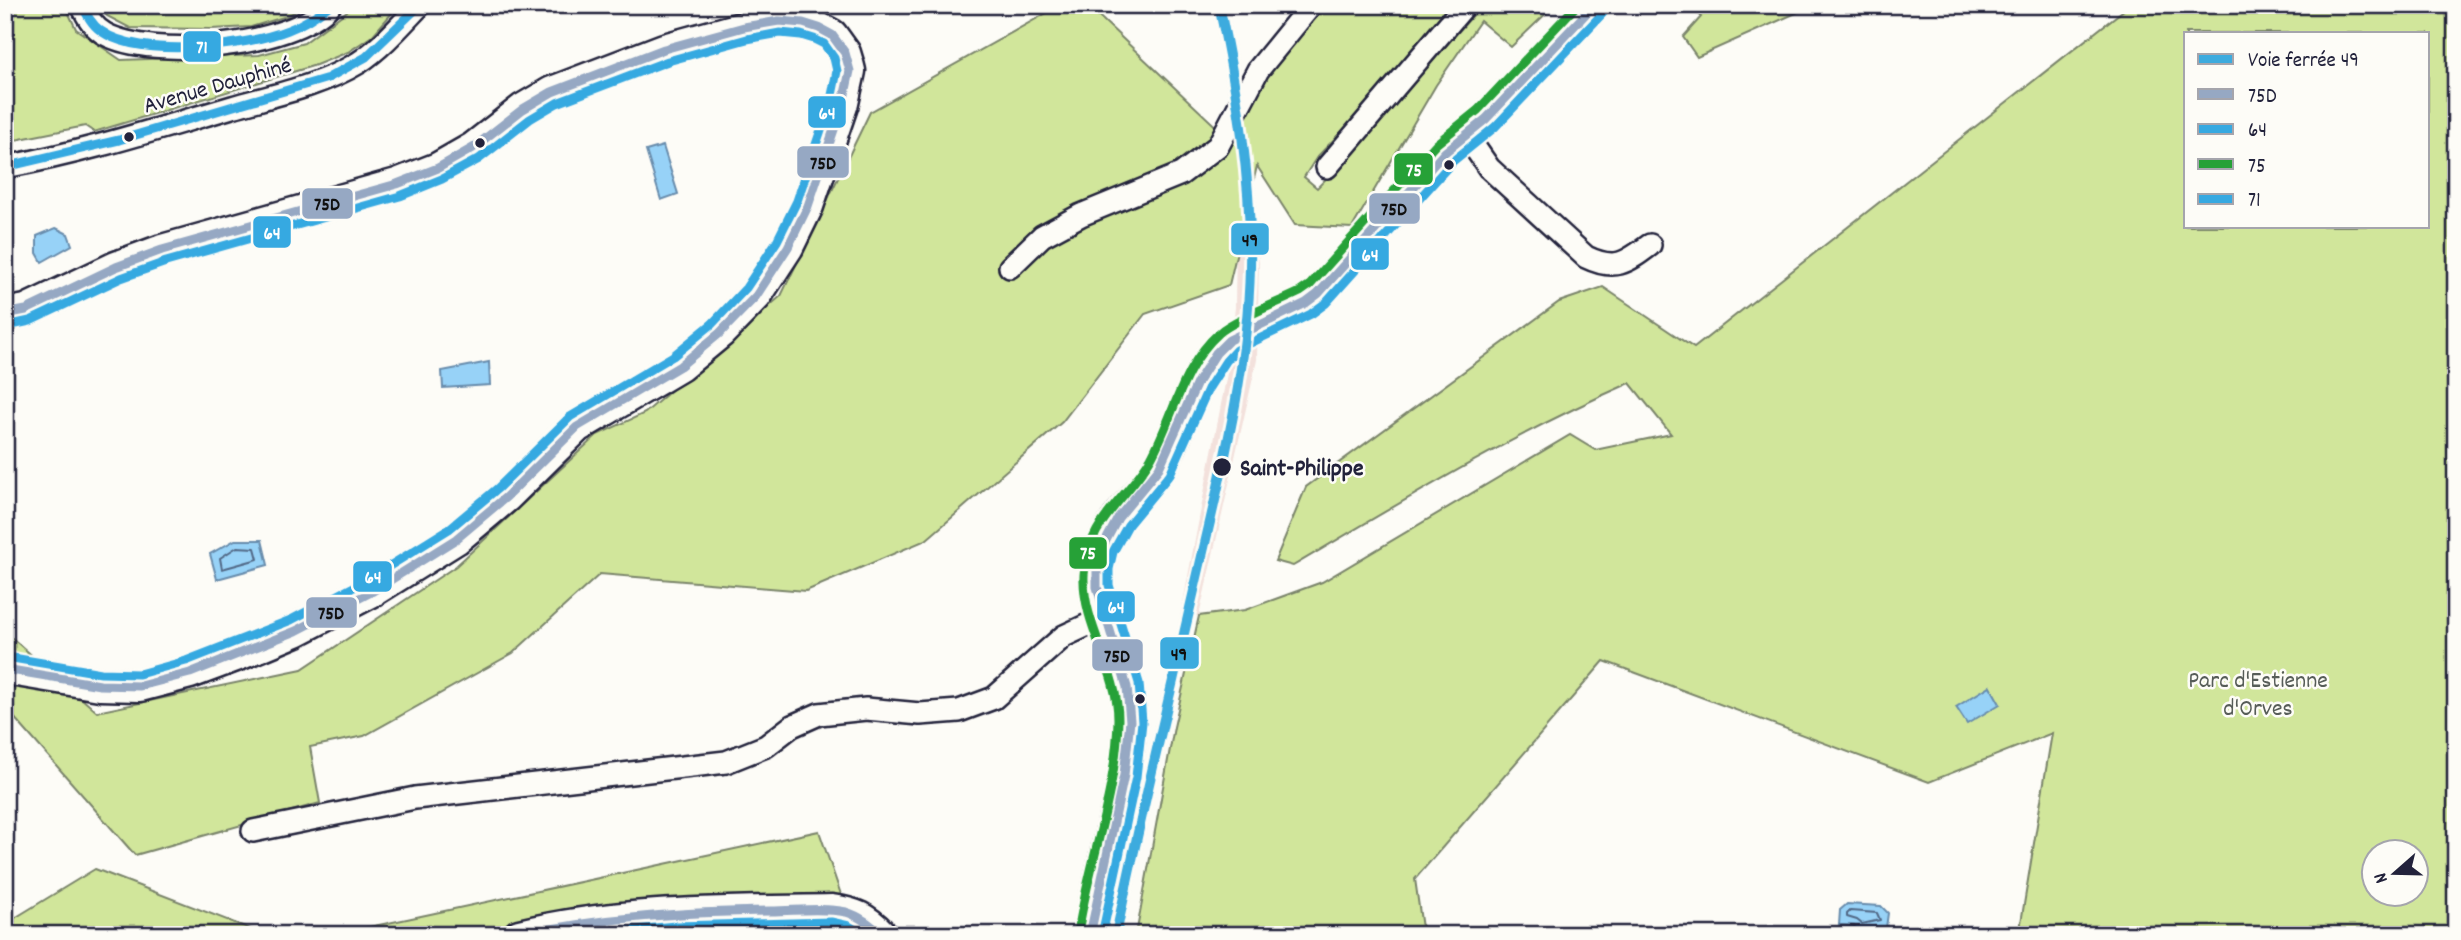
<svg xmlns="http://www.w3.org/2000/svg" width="2461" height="940" font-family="Dekko,sans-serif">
<rect width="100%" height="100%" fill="#fdfcf7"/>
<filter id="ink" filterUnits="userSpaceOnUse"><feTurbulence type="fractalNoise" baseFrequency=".0143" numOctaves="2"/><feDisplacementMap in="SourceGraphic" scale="14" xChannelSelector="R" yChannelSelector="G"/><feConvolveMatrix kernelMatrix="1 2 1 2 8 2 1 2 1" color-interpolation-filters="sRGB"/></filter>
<g filter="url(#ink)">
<path fill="#f3e1dc" d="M 1255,232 L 1259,262 L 1257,360 L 1199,616 L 1180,618 L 1229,363 L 1235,307 L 1236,238 Z"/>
<path fill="#d1e69b" stroke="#7a846b" stroke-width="2" fill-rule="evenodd" d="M 5,5 L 65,5 L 76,29 L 121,60 L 259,55 L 304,43 L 347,11 L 351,5 L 399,5 L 372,36 L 348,52 L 316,65 L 94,132 L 85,126 L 5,142 Z
M 97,5 L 306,5 L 287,16 L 251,27 L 211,29 L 130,28 L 107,16 Z
M 1061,5 L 1087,5 L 1228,138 C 1254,90 1288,48 1322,5 L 1460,5 L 1352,127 L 1345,128 L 1317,157 L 1304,177 L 1317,188 L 1355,149 L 1482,5 L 1555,5 L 1511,47 L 1480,21 L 1436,85 L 1352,228 L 1295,225 L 1257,166 L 1229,285 L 1145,314 L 1062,422 L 926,540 L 806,591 L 600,574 L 513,653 L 364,736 L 310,747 L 320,803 L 135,855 L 5,707 L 5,632 L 97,712 L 302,669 L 456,566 L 597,435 L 645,413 L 781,296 L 870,112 Z
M 1688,5 L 1814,5 L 1697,57 L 1683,37 L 1701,17 Z
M 2130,5 L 2456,5 L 2456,935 L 2019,935 L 2052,733 L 1929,782 L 1604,661 L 1415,879 L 1423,935 L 1136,935 L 1174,727 L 1199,616 L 1245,610 L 1322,582 L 1570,435 L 1595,450 L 1671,434 L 1630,383 C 1513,434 1403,501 1293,566 L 1275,561 L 1306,487 L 1559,302 L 1603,287 L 1694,348 ZM 2186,33 L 2428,33 L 2428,226 L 2186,226 ZM 2374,852 L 2416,852 L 2416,894 L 2374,894 Z
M 819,831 L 855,935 L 332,935 Z
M 95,869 L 266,935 L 5,935 L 5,924 Z"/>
<path fill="#97d2f7" stroke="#688cac" stroke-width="2" d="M 663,146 L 678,194 L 661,200 L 646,151 Z
M 56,228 L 68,234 L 72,245 L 42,262 L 37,253 L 37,236 Z
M 489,362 L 490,385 L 443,388 L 442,371 Z
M 235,540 L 262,540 L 268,565 L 217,579 L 210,554 Z
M 1990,686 L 2000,704 L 1967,724 L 1956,707 Z
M 1847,904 L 1881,906 L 1888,913 L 1886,928 L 1858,933 L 1854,926 L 1839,925 L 1840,910 Z"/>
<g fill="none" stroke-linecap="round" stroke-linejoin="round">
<path stroke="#516886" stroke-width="2" d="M 237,547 L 255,548 L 258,559 L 222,569 L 220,558 Z
M 1850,911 L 1877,913 L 1880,920 L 1862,924 L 1857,920 L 1847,917 L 1847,914 Z"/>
<g stroke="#22223b" stroke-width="26">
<path id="street" d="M 82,5 C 87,17 94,28 105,34 C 153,60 292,47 330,5
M 1466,135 L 1489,168 L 1586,257 C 1615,271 1626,263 1650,245
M 5,167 C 82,153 157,129 232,107 C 274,95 320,86 358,63 C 381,48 401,25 420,5
M 1327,167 L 1465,5
M 1010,267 L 1042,236 L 1081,215 L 1181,174 L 1218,146 L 1258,70 L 1311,5
M 253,831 L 415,798 L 726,762 L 766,746 L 792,726 L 819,714 L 866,709 L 920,714 L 959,711 L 994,698 L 1064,636 L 1105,617"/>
</g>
<g stroke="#22223b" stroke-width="35">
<path id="secondary" d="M 5,314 L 26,310 L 116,267 L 162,250 L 397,184 L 438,168 L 473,148 L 523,109 L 552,92 L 664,49 L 744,27 L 779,21 L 803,23 L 819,28 L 832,35 L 845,53 L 848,63 L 850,71 L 843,103 L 808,206 L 788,247 L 756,296 L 720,333 L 680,366 L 577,427 L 506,497 L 456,539 L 373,591 L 296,631 L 241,654 L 190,673 L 140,686 L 100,685 L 5,669
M 519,935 C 622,910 727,912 832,910 C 855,913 865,918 882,935
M 1090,935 C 1099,863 1128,793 1130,721 C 1132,674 1104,632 1097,587 C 1095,571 1099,550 1107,536 C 1120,511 1143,492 1159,468 C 1185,427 1191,371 1229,340 L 1306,303 L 1318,294 L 1445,152 L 1486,119 L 1594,5"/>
</g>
<use href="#street" stroke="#fdfcf7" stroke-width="21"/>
<use href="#secondary" stroke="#fdfcf7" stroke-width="30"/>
<g stroke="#fdfcf7" stroke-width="14">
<path id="bus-1" d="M 5,314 L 26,310 L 116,267 L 162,250 L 397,184 L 438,168 L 473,148 L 523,109 L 552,92 L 664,49 L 744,27 L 779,21 L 803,23 L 819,28 L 832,35 L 845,53 L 850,71 L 843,103 L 808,206 L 788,247 L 756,296 L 720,333 L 680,366 L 577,427 L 506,497 L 456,539 L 373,591 L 296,631 L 190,673 L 140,686 L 100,685 L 5,669
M 520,935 C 603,917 686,912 771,911 C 795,911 822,907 846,912 C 860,916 871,925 882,935
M 1090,935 L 1124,775 L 1130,721 L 1127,687 L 1097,587 L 1097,568 L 1102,548 L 1118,518 L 1159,468 L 1197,383 L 1216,353 L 1229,340 L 1306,303 L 1318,294 L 1445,152 L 1486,119 L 1594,5"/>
</g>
<g stroke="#fdfcf7" stroke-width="14">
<path id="bus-2" d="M 7,657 L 101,673 L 139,674 L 186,661 L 291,620 L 367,580 L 449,529 L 498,488 L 570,417 L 673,356 L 712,324 L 746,288 L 777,241 L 797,201 L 831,100 L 837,71 L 834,58 L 824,44 L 814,39 L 801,35 L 780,33 L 747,39 L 668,61 L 557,103 L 530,119 L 479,159 L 442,179 L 400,196 L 166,262 L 121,278 L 30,321 L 7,326
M 587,935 L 675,926 L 831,922 L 849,926 L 864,935
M 1102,935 L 1136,777 L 1142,722 L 1139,683 L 1109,585 L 1109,569 L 1113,552 L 1128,525 L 1170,474 L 1208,389 L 1226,361 L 1236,350 L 1311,314 L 1326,303 L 1453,161 L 1495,127 L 1603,13"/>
</g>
<g stroke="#fdfcf7" stroke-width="14">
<path id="bus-3" d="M 1078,933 C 1089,862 1117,791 1118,719 C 1118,669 1082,625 1084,575 C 1086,523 1127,499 1151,458 C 1174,416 1182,366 1219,333 C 1233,320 1280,302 1300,292 L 1310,285 L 1436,144 L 1478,110 L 1577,5"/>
</g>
<g stroke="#fdfcf7" stroke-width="14">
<path id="bus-4" d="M 82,5 C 87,15 92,25 101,31 C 140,59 246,47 288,30 C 304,24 316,16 330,5
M 5,167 L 119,140 L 328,78 L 366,57 L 420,5"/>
</g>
<use href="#bus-1" stroke="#96a8c3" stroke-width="9"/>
<use href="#bus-2" stroke="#36a9e1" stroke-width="9"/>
<use href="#bus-3" stroke="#26a137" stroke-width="9"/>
<use href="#bus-4" stroke="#36a9e1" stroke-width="9"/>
<g stroke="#fdfcf7" stroke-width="16">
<path id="rail-1" d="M 1116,935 C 1141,812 1171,691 1199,569 C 1222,470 1248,369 1250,267 C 1252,179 1237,91 1219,5"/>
</g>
<use href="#rail-1" stroke="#3dabde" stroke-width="10"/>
</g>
</g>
<g fill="#22223b" stroke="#fdfcf7" stroke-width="2.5">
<circle cx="129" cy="137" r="6"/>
<circle cx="480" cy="143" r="6"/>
<circle cx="1449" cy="165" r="6"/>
<circle cx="1222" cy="467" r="10"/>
<circle cx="1140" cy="699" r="6"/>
</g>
<g text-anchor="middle" stroke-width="5" stroke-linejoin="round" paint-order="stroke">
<g font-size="24" fill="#22223b" stroke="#fdfcf7">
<text transform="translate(217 84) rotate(-16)" y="8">Avenue Dauphiné</text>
</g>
<g font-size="24" font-weight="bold" fill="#22223b" stroke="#fdfcf7" text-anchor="start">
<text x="1240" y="475">Saint-Philippe</text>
</g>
<g font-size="24" fill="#575d58" stroke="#fdfcf7">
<text x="2258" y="687">Parc d'Estienne<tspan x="2258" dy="28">d'Orves</tspan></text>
</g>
</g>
<g stroke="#fdfcf7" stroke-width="2.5">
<rect x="182" y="30" width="40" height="33" rx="7" fill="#36a9e1"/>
<rect x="807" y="95" width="40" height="34" rx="7" fill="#36a9e1"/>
<rect x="796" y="145" width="54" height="34" rx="7" fill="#96a8c3"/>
<rect x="1393" y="152" width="41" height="34" rx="7" fill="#26a137"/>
<rect x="301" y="187" width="53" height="33" rx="7" fill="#96a8c3"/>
<rect x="1368" y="192" width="53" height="33" rx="7" fill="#96a8c3"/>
<rect x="252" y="215" width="40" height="34" rx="7" fill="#36a9e1"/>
<rect x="1230" y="222" width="40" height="34" rx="7" fill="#3dabde"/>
<rect x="1350" y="237" width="40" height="34" rx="7" fill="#36a9e1"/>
<rect x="1068" y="536" width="40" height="34" rx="7" fill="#26a137"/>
<rect x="352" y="560" width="41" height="33" rx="7" fill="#36a9e1"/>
<rect x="1096" y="590" width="40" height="33" rx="7" fill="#36a9e1"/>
<rect x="305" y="596" width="53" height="33" rx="7" fill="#96a8c3"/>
<rect x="1159" y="636" width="41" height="34" rx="7" fill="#3dabde"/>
<rect x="1091" y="638" width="53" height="34" rx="7" fill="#96a8c3"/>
</g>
<g font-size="19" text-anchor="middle" font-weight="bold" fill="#fff">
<text x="202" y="53">71</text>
<text x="827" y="119">64</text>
<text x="1414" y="176">75</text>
<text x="272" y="239">64</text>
<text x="1370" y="261">64</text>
<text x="1088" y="559">75</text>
<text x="373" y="583">64</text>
<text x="1116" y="613">64</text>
</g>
<g font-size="19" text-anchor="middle" font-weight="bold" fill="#111">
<text x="823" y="169">75D</text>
<text x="327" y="210">75D</text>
<text x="1394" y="215">75D</text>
<text x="1250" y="246">49</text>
<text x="331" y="619">75D</text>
<text x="1179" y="660">49</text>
<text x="1117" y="662">75D</text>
</g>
<rect width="2461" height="940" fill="none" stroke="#fdfcf7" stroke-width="28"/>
<rect x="14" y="14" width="2433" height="912" fill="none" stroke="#22223b" stroke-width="2.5" filter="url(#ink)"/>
<rect x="2184" y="32" width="245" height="196" fill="#fdfcf7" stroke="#a5a5ac" stroke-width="2"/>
<rect x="2198" y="54" width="35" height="10" fill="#3dabde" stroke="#a5a5ac" stroke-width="2"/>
<text x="2248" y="66" font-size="21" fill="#22223b">Voie ferrée 49</text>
<rect x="2198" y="89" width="35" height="10" fill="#96a8c3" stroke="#a5a5ac" stroke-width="2"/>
<text x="2248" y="102" font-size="21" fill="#22223b">75D</text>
<rect x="2198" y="124" width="35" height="10" fill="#36a9e1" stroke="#a5a5ac" stroke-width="2"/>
<text x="2248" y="136" font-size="21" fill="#22223b">64</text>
<rect x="2198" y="159" width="35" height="10" fill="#26a137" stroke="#a5a5ac" stroke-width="2"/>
<text x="2248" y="172" font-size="21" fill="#22223b">75</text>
<rect x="2198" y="194" width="35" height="10" fill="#36a9e1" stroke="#a5a5ac" stroke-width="2"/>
<text x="2248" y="206" font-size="21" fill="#22223b">71</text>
<g transform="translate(2395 873) rotate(250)"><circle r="33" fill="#fdfcf7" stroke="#a5a5ac" stroke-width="2"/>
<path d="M0-5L12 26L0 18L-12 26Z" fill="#22223b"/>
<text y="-10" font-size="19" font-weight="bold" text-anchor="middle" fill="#22223b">N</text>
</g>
</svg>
